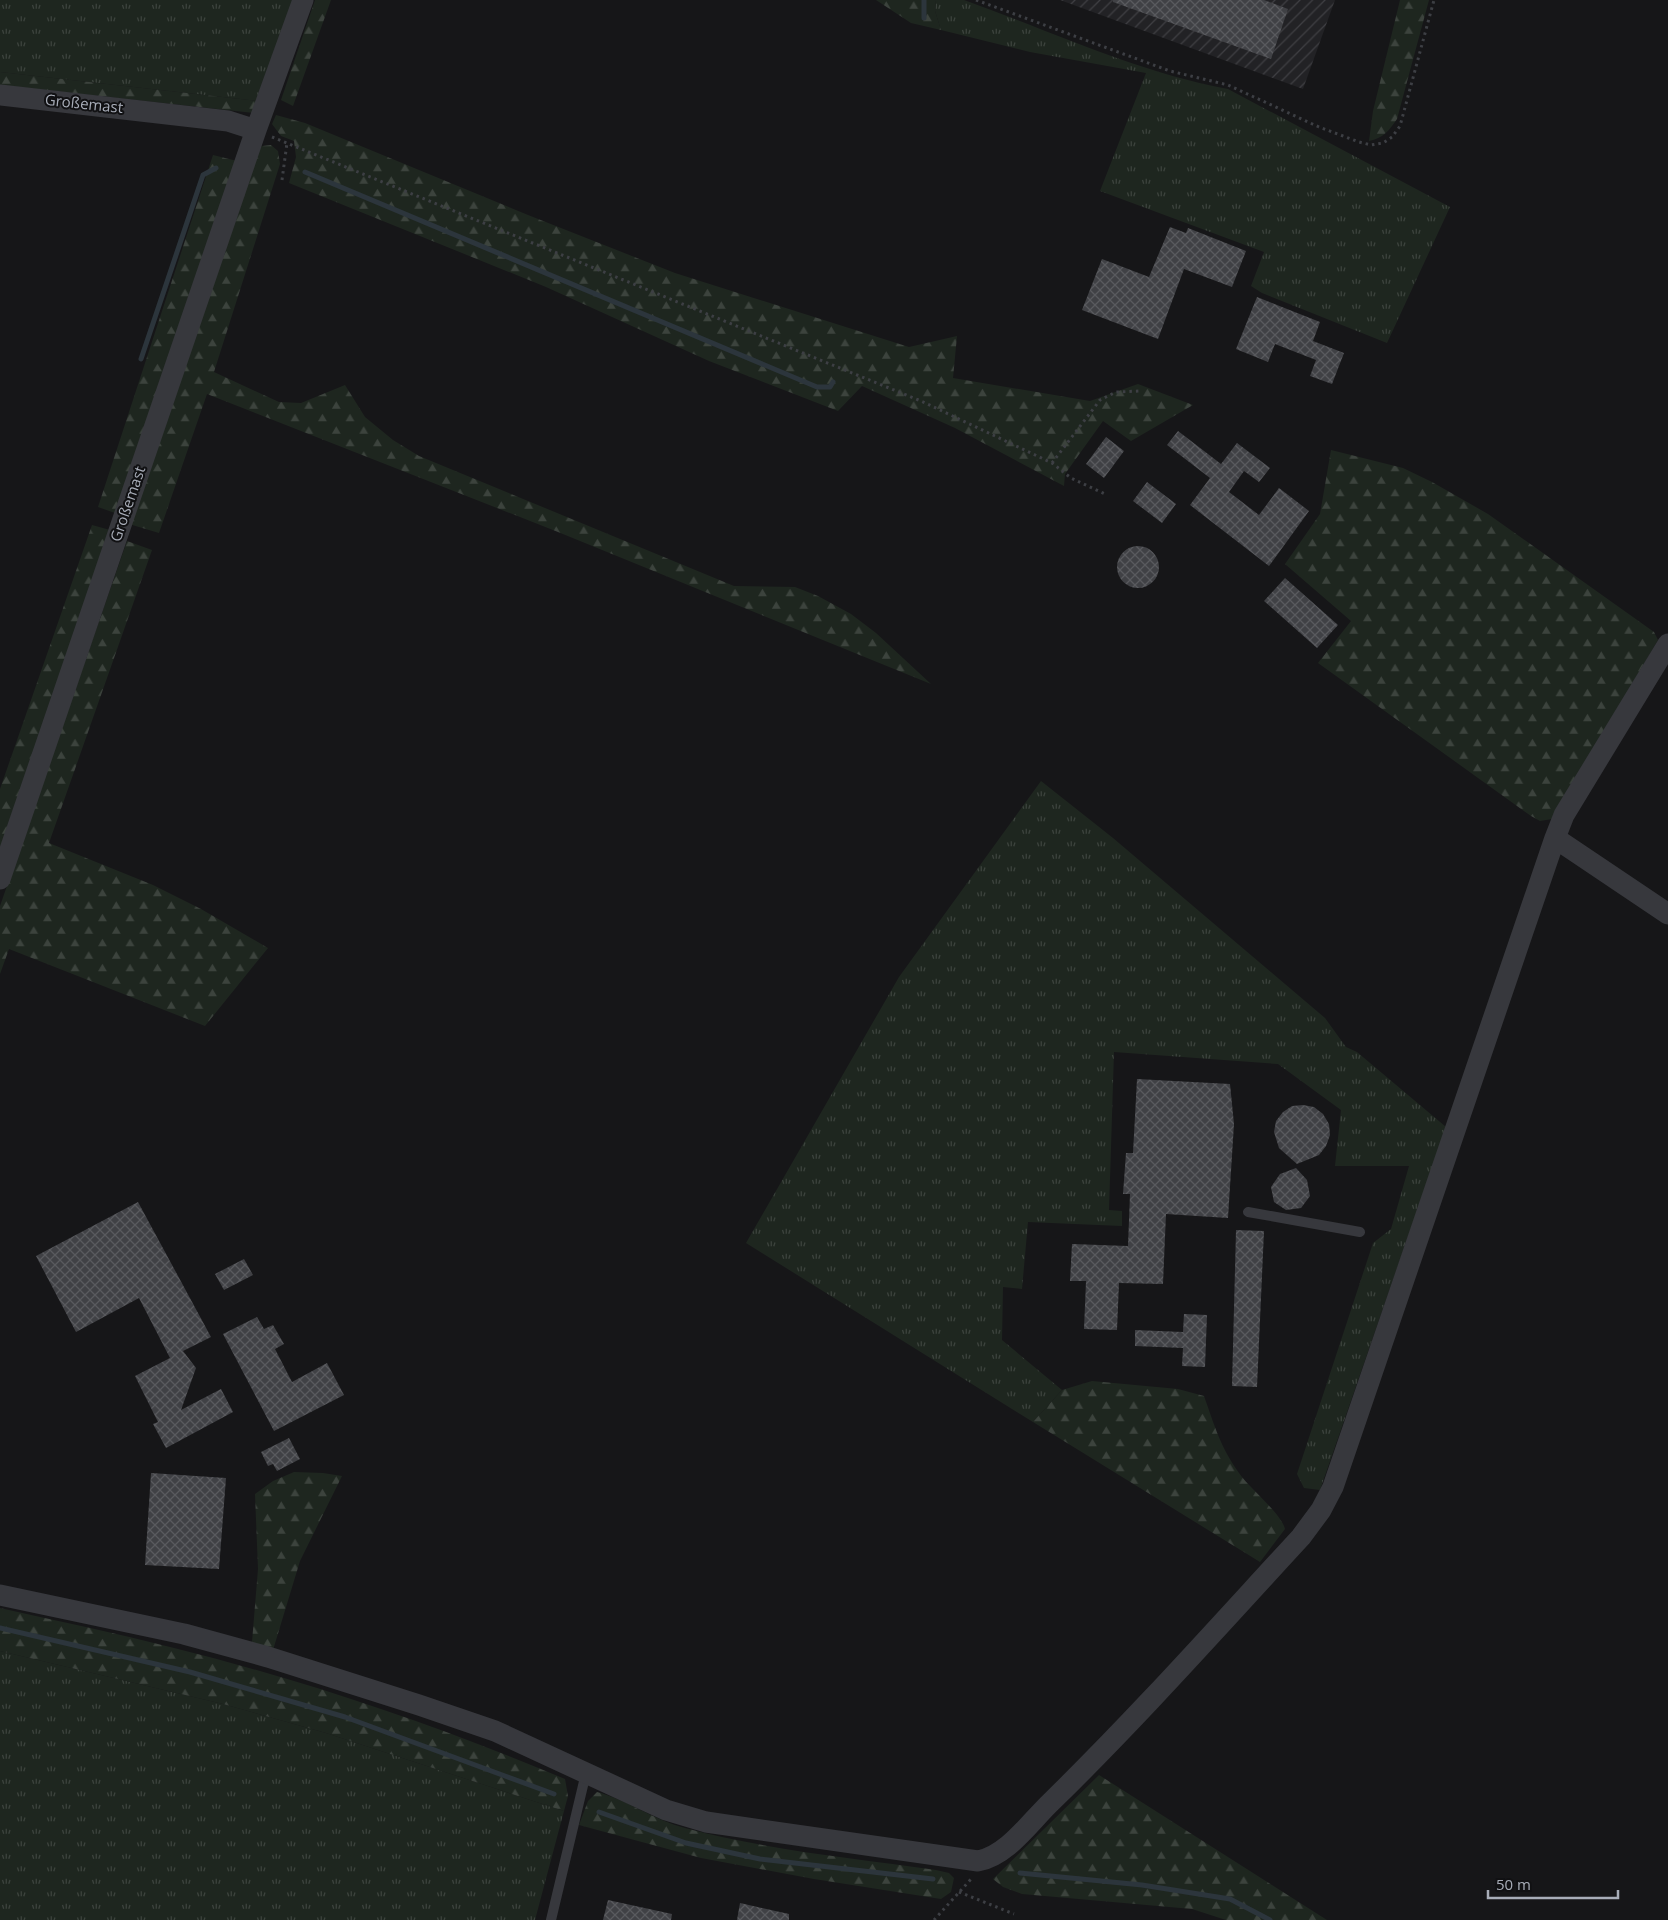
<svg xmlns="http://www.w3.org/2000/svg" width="1668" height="1920" font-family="'Open Sans',sans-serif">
<defs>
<pattern id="industrial-furrows" width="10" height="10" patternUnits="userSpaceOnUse" patternTransform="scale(1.25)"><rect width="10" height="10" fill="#222225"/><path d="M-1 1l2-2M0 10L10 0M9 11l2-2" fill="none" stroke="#3f3f43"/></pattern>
<pattern id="grass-tufts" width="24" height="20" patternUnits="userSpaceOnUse" patternTransform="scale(1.25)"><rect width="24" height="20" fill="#1e261f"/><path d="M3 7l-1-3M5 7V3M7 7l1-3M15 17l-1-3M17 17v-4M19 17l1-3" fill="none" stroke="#3c433d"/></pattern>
<pattern id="forest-firs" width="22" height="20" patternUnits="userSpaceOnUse" patternTransform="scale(1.25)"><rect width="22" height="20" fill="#1e261f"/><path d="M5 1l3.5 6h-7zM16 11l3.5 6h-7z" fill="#3c433d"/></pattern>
<pattern id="building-cross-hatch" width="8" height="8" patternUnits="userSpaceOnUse" patternTransform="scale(1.25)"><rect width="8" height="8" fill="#404145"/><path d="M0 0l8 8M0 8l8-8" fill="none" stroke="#595a5e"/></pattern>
</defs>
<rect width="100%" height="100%" fill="#161618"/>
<path fill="url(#industrial-furrows)" d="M 1060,0 L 1335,0 L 1303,89 Z"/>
<path fill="url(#grass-tufts)" d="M 0,0 L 294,0 L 258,101 L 0,72 Z
M 936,0 L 964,0 C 1051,31 1136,72 1228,89 L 1450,207 L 1387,343 L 1262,293 L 1251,286 L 1264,252 L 1100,191 L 1146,73 L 1030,52 L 941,30 L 935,11 Z
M 1041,781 L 1113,838 L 1325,1018 L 1346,1047 L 1357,1052 L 1446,1127 L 1320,1490 L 1304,1488 L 1297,1474 L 1373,1243 L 1391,1229 L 1409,1166 L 1335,1166 L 1341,1110 L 1278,1064 L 1114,1052 L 1109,1210 L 1122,1211 L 1122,1226 L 1028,1222 L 1022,1289 L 1003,1287 L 1002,1340 L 1062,1390 L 1033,1422 L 746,1243 L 899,977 Z
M 0,1651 L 223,1704 L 326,1733 L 564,1811 L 535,1920 L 0,1920 Z"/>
<path fill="url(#forest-firs)" d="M 315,0 L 331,0 L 293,106 L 281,100 Z
M 876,0 L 936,0 L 935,11 L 941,30 L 911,23 Z
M 1400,0 L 1429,0 L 1397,119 C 1389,131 1383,138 1369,141 L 1373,111 Z
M 0,72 L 258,101 L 254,113 L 0,85 Z
M 276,115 L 305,123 L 528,215 L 675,273 L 909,347 L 957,336 L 953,378 L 1090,401 L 1138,384 L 1193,405 L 1131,441 L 1103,421 L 1065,474 L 1064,486 L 955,428 L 862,386 L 838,411 L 709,361 L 546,287 L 289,183 L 296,157 L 294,141 L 281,136 L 272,124 Z
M 271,145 L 278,151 L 280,164 L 214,372 L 279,402 L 301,403 L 345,385 L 365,417 L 393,440 L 419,456 L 734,586 L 795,587 L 818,596 L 851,614 L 876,633 L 931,684 L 558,532 L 207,394 L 159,533 L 129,524 L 255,154 L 262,146 Z
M 213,155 L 237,161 L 115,513 L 98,507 Z
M 1331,450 L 1403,468 L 1432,482 L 1488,514 L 1654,632 L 1658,640 L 1552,819 L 1540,821 L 1531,816 L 1318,663 L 1351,621 L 1285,564 L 1320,514 Z
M 92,525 L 110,530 L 0,850 L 0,789 Z
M 127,541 L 152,550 L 49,843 L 153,885 L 201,909 L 268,948 L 205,1026 L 9,949 L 0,974 L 0,906 Z
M 1092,1381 L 1178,1389 L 1204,1396 C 1215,1427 1220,1446 1239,1473 C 1250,1489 1281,1513 1285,1529 L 1260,1562 L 1033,1422 L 1062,1390 Z
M 294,1472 L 323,1473 L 342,1476 L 300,1561 L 273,1650 L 252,1642 L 258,1569 L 255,1494 L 273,1481 Z
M 0,1608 C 58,1621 116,1633 174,1648 C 307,1681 439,1726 565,1779 L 568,1796 L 564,1811 L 326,1733 L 223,1704 L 0,1651 Z
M 1099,1775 L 1327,1920 L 1226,1920 L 1192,1909 L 1022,1894 L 1003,1887 L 993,1879 Z
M 597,1792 C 625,1799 654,1820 685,1828 C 767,1850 852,1858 936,1870 L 949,1873 L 954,1878 L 951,1892 L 941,1899 L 814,1879 L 701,1858 L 579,1825 L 588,1801 Z"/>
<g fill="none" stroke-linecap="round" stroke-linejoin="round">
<path stroke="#2c353c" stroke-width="5" d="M 924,18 L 924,0
M 305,172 L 817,387 L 830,387 L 833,382
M 141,359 L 203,175 L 216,168
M 0,1628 L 190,1672 L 345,1717 L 554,1794
M 599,1812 L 686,1843 L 760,1859 L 933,1879
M 1020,1873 L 1142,1885 L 1230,1899 L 1270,1920"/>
</g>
<path fill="url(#building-cross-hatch)" d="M 1113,0 L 1264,0 L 1288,9 L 1271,59 L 1113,2 Z
M 1170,227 L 1186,233 L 1188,228 L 1246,251 L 1232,287 L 1184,269 L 1158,339 L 1082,310 L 1102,259 L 1149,277 Z
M 1257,297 L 1320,322 L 1313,341 L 1344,353 L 1332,384 L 1310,376 L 1316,360 L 1275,344 L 1268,362 L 1236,349 Z
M 1178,431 L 1221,464 L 1237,443 L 1270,468 L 1259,482 L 1244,471 L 1229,492 L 1259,515 L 1279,488 L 1309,511 L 1269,566 L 1190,505 L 1210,478 L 1167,445 Z
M 1106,437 L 1124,451 L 1104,478 L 1086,464 Z
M 1147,482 L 1176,504 L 1162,523 L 1133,501 Z
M1117 567a21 21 0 1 1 42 0a21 21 0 1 1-42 0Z
M 1285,578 L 1338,625 L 1317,648 L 1264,601 Z
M 1137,1079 L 1230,1084 L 1234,1124 L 1228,1218 L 1166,1214 L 1163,1284 L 1119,1283 L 1117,1330 L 1084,1329 L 1086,1281 L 1070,1281 L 1072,1244 L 1128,1246 L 1130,1194 L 1123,1194 L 1126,1153 L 1133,1153 Z
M 1303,1105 L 1314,1107 L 1323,1114 L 1329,1124 L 1330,1135 L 1326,1146 L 1319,1155 L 1297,1164 L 1279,1148 L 1274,1132 L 1276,1121 L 1283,1112 L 1292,1106 Z
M 1296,1168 L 1307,1180 L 1310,1196 L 1301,1208 L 1286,1210 L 1274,1202 L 1271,1187 L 1280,1174 Z
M 138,1202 L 211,1337 L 183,1351 L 196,1368 L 181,1410 L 221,1389 L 233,1412 L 166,1448 L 153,1424 L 158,1422 L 135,1376 L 170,1358 L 139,1298 L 76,1332 L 36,1256 Z
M 1236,1230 L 1264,1231 L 1257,1387 L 1232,1386 Z
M 244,1259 L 253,1275 L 224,1290 L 215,1274 Z
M 1184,1314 L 1207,1315 L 1205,1367 L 1182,1366 L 1183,1348 L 1135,1346 L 1135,1330 L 1183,1332 Z
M 257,1317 L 264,1329 L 273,1325 L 284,1344 L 275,1349 L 292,1382 L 327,1363 L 344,1395 L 274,1431 L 223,1334 Z
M 289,1438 L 300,1459 L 277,1471 L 273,1464 L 268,1466 L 261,1452 Z
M 151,1473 L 226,1478 L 219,1569 L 145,1565 Z
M 608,1900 L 672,1914 L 671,1920 L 603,1920 Z
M 740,1903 L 789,1914 L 789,1920 L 737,1920 Z"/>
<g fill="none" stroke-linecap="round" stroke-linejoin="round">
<path stroke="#3d3f44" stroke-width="3" stroke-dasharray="2.5 4" stroke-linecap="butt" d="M 976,0 L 1170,71 L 1228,85 L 1319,127 L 1359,142 L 1371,145 L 1383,143 L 1392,137 L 1400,126 L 1434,0
M 272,137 L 921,401 L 1052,463 L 1071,478 L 1105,494
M 282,180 L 287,143
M 1052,463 L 1100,400 L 1116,392 L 1141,391
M 959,1892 L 1014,1914
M 934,1920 L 972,1878"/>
<path stroke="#37383d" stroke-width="10" d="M 1248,1212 L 1360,1232
M 551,1920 L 586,1773"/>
<path stroke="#37383d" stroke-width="21" d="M 0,95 L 228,121 L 256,130
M 1555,838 L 1564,815 L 1668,644
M 0,879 L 256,130 L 303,0
M 0,1595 L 184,1634 L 268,1657 L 419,1705 L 495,1731 L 666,1810 L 706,1822 L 978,1861 C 1007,1856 1030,1822 1051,1802 C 1137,1718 1218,1627 1301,1537 L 1321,1510 L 1333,1487 L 1555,838 L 1668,914"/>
</g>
<g text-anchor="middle" stroke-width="4" stroke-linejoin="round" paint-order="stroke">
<g font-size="15" fill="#a8adb8" stroke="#111113">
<text transform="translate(84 104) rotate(6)" y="5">Großemast</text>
<text transform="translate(128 504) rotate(-71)" y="5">Großemast</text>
</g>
</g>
<path d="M1488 1890v8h130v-8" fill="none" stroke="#a8adb8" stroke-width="2.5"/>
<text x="1496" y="1890" font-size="15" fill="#a8adb8" stroke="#111113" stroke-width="4" paint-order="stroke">50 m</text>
</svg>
